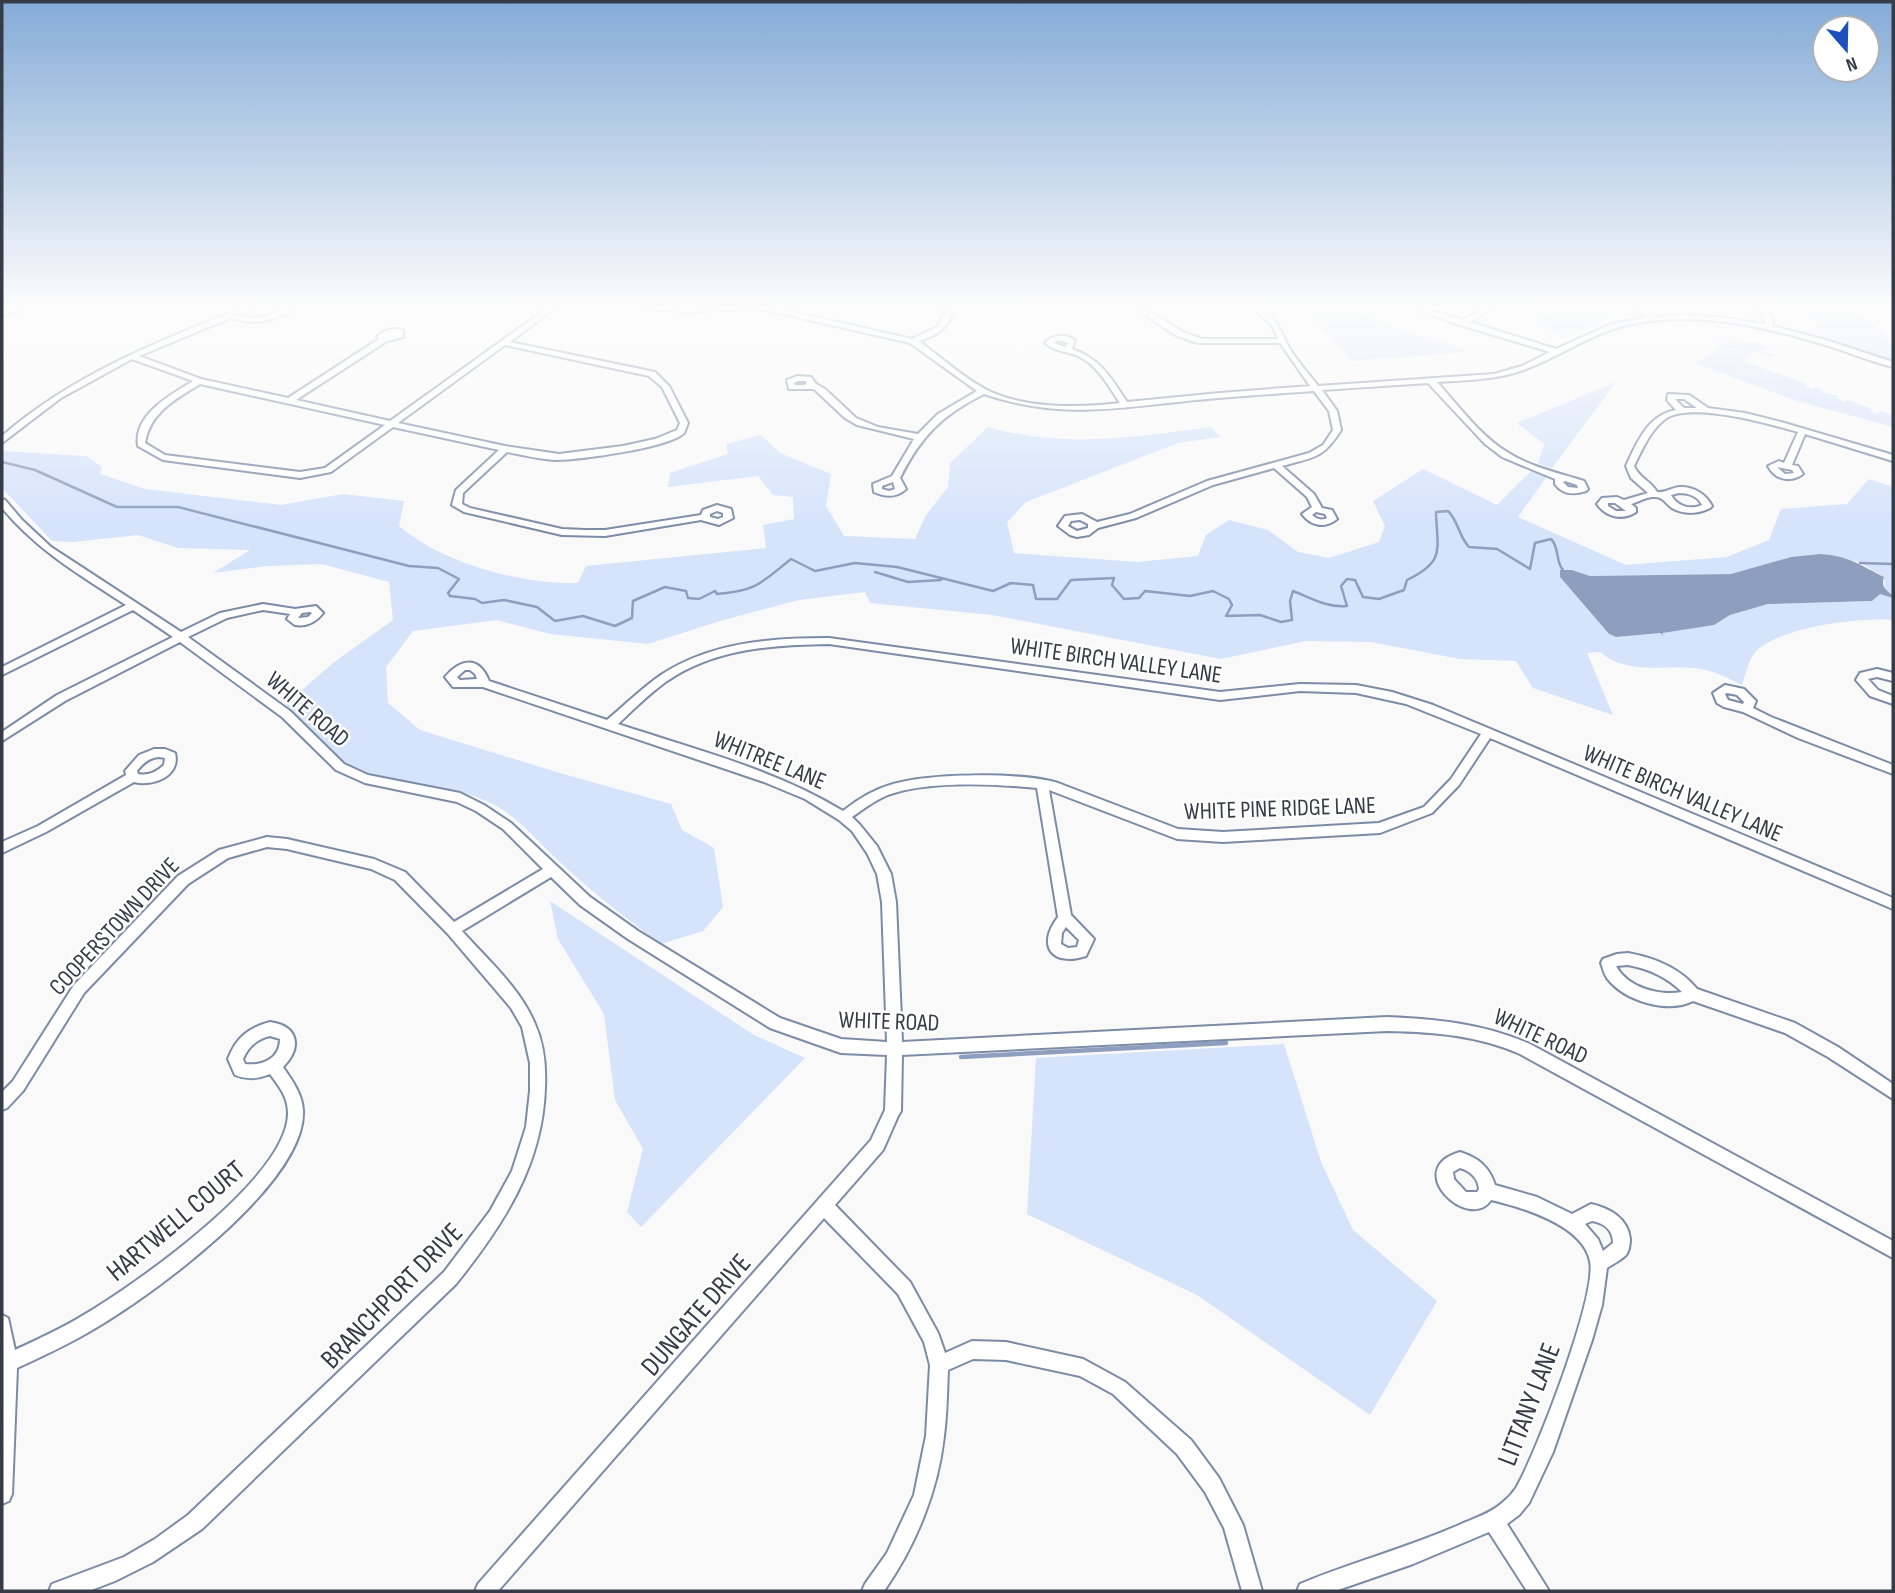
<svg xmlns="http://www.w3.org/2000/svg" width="1895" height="1593" font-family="'Sofia Sans Condensed',sans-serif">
<rect width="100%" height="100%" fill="#f9f9f9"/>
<path fill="#d5e3fb" d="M 1303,306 L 1347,306 L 1399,330 L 1470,352 L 1351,361 Z
M 1565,306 L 1592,306 L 1611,317 L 1566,336 L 1532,322 Z
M 1802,306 L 1852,306 L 1893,341 L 1893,362 L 1816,337 L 1815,317 Z
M 1719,338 L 1766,345 L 1774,351 L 1762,348 L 1762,352 L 1778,355 L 1772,356 L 1772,358 L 1754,351 L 1747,358 L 1757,355 L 1742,361 L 1807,384 L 1805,386 L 1812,389 L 1816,387 L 1823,390 L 1821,392 L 1839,396 L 1836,398 L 1845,402 L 1848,400 L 1872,409 L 1870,411 L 1877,414 L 1882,411 L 1893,416 L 1893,427 L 1794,400 L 1694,363 L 1721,348 L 1719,346 L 1722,344 L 1716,341 L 1739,347 Z
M 1616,382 L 1552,468 L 1538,464 L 1544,444 L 1517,423 Z
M 988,427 C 1066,449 1132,437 1211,427 L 1220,437 L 1178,443 L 1026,502 L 1007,522 L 1014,553 L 1137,562 L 1198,556 L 1206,535 L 1229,520 L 1268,530 L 1298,552 L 1329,558 L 1379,542 L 1385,526 L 1373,501 L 1423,469 L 1497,505 L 1534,468 L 1548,475 L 1518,517 L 1626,565 L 1727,557 L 1769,540 L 1781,509 L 1847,504 L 1869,479 L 1893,487 L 1893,595 L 1885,590 L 1884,577 L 1859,562 L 1820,554 L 1791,557 L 1731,574 L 1590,576 L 1572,570 L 1560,570 L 1560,577 L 1609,634 L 1616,637 L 1714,625 L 1730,615 L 1768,604 L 1872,601 L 1880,593 L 1893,598 L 1893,620 C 1861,617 1773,627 1753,655 C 1748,663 1745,676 1742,685 C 1729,679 1715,671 1701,669 C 1667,664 1628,676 1600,652 L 1587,653 L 1613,715 L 1533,688 L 1516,661 L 1460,659 L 1371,642 L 1306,641 L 1221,659 L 992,615 L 870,603 L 865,592 L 799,600 L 720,621 L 648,644 L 550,634 L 497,620 L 413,631 L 386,667 L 388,703 L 420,730 L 563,774 L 671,804 L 682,830 L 714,848 L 723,907 L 703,931 L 661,944 C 627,919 593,893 562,864 C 543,847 524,824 503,810 C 457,780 400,789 351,766 C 323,752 309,725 285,705 L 333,663 L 393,620 L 389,582 L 322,564 L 267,566 L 213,573 L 250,550 L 178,548 L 138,535 L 73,542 L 52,541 L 2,488 L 2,451 L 86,456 L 102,467 L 100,474 L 145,489 L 281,505 L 343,494 L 404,501 L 399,526 C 442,563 522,585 578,583 L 586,566 L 766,548 L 763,525 L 794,519 L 793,497 L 773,495 L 758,476 L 668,487 L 670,473 L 728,454 L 726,444 L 761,435 L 780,453 L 831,474 L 826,506 L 844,536 L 915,539 L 926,515 L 948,487 L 950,463 Z
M 550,901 L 754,1035 L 805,1058 L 641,1227 L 627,1212 L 643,1149 L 615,1100 L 604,1014 L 558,939 Z
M 1284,1044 L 1321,1162 L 1353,1230 L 1437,1301 L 1370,1415 L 1197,1295 L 1027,1214 L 1036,1058 Z"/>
<path fill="#8e9ebe" d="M 1820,554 C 1849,556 1860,565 1884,577 C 1881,586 1885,590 1893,595 L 1893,598 L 1880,594 L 1872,601 L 1768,604 L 1730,615 L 1714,625 L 1662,633 L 1664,636 L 1660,633 L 1616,637 L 1609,634 L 1560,577 L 1560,570 L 1572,570 L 1590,576 L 1731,574 L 1791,557 Z"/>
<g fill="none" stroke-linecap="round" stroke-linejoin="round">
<path stroke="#8e9ebe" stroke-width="2.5" d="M 2,317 L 36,306
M 2,462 L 35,470 L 117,507 L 178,507 L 409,566 L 438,568 L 459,579 L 448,593 L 450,596 L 475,599 L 482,603 L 504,600 L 537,607 L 555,621 L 583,616 L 615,626 L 632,618 L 633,601 L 665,587 L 686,591 L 688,598 L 699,599 L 715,591 L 717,594 C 757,591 761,583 791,559 L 815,571 L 855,563 L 897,567 L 993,591 L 1011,583 L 1033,585 L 1036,599 L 1057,599 L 1071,580 L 1114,578 L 1112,585 L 1124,599 L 1139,598 L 1145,591 L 1190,596 L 1213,591 L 1229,599 L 1232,605 L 1226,616 L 1260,615 L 1281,622 L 1292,620 L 1290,601 L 1293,591 C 1311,598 1327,608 1347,606 L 1341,586 L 1347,579 L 1355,580 L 1363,597 L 1379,599 L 1404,590 L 1407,580 C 1446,561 1437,550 1436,512 L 1448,511 C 1459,522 1458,535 1469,547 L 1497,549 L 1530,569 L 1535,543 L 1551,539 C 1560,548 1555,561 1563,570
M 1860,563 L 1893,564
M 875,572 L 908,582 L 941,580"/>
<path stroke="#8e9ebe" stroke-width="4.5" d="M 961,1057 L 1226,1043"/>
<g stroke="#7c8ba6" stroke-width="4">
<path id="street" d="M 248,306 L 258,306 L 237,315 C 266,325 279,305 303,306 L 285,315 L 265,321 L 248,322 L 231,318 L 139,356 L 201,379 L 288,398 L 379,339 L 377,337 C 384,329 393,328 403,330 L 403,337 L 387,341 L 296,400 L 390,421 L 550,306 L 558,306 L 510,342 L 655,372 L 669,386 L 688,423 C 687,425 685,431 684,433 C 669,448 578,460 556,460 C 539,459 523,455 507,452 L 463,493 L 462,504 L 470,508 L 562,529 L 585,530 L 605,530 L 701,515 L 703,510 L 717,505 L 731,509 L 733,518 L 719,525 L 701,520 L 605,536 L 562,535 L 464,512 L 452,505 L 456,490 L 499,450 L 393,427 L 331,472 L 300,478 L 163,460 L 138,446 C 133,415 170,395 193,381 L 132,359 L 61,398 L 2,443 L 2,436 C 75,373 159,341 248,306 ZM 505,345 L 649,376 L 662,387 L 680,423 L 677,430 L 655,439 L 623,446 L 559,454 L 505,446 L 398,423 ZM 200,384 L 385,425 L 325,468 L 300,472 L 165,455 L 145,443 C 150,412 176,399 200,384 ZM 717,511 L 723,513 L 723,517 L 718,519 L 710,517 L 710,514 Z
M 637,306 L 689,308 L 768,306 L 912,339 L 937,327 L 944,314 L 937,306 L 945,306 L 952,314 C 946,331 934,336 919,341 C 940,357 963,377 985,389 C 1023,409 1079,408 1120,403 C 1109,387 1099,367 1080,357 C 1068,351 1055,352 1045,343 C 1053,334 1065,334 1075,340 L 1072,349 C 1101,359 1111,378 1127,402 L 1220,393 L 1310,386 L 1280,343 L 1198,343 L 1177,336 L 1132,306 L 1141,306 L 1183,332 L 1202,339 L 1278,339 L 1271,324 L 1249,306 C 1273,305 1280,332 1290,349 C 1298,362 1309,374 1318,386 L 1494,374 L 1522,366 L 1550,352 L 1460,325 L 1408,306 L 1419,306 L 1463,320 L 1487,306 L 1496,306 L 1470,322 L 1556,349 L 1609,325 L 1646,317 L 1631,306 L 1640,306 L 1655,317 L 1682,315 L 1718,317 L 1765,324 L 1764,317 L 1753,306 L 1761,306 L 1772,316 L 1773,326 L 1829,341 L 1893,362 L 1893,367 C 1869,361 1846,351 1822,344 C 1756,324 1680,308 1613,329 C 1583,339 1556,358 1526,369 C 1497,380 1467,380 1437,382 C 1458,405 1480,436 1507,452 C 1530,467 1559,473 1584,481 L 1588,489 L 1586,491 C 1574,495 1563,495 1555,484 L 1555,479 L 1502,457 L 1485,444 L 1428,383 L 1322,390 L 1337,411 L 1341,430 C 1323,459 1314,457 1282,466 L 1314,494 L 1322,508 L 1332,510 L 1337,519 C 1325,529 1311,526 1302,514 L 1312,507 L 1307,497 L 1274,468 L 1213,485 L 1136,518 L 1098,528 L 1089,535 L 1077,537 L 1070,535 L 1058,526 L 1065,516 L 1082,514 L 1097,522 L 1130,514 L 1207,481 L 1309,453 L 1323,445 L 1333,430 L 1329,411 L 1314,391 C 1274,394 1235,396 1196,400 C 1118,408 1060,420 984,394 C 942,415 921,436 900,478 L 906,489 C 896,498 885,497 874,492 L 873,484 L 892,476 L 914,439 L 857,425 L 845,418 L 814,389 L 789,389 L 787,380 L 797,376 L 811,377 L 816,384 L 825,389 L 856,418 L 878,427 L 918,434 L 938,414 L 977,391 L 910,343 L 756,308 L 689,312 L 641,308 ZM 1058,340 L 1068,343 L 1065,347 L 1054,343 ZM 798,381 L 806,381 L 807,383 L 804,385 L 795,385 L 794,383 ZM 1565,481 L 1577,485 L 1578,488 L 1568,487 L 1563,482 ZM 893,482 L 895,489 L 889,491 L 882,489 L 882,486 ZM 1316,512 L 1325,514 L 1327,518 C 1321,521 1317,519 1312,515 ZM 1080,520 L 1088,524 L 1088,528 L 1077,531 L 1068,526 L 1071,521 Z
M 1668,394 L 1689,395 L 1708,408 L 1745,413 L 1781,422 L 1893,455 L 1893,461 L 1805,434 L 1792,465 L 1798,466 L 1803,474 C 1791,483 1775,480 1768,466 L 1779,461 L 1784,463 L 1798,432 C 1769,424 1688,400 1664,420 C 1650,431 1642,450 1634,466 C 1640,479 1651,481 1657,492 C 1665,493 1671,488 1679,487 C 1693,486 1706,494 1712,506 L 1710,508 C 1699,514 1684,515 1672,508 C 1665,503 1663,496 1653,497 C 1646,497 1638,502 1631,504 L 1636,508 L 1636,512 C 1622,521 1606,517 1597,504 L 1602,498 L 1617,497 L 1624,500 L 1648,493 L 1631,478 L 1626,466 C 1637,442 1648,415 1676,410 L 1667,400 ZM 1675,399 L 1684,399 L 1697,408 L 1684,408 ZM 1777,467 L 1792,470 L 1794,473 L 1785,474 ZM 1679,493 C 1688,493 1698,496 1702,505 C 1690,510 1678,507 1671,495 ZM 1608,503 L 1615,503 L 1626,511 L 1616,511 L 1608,506 Z
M 2,499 L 5,500 L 22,520 L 51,547 L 181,632 L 220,613 L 263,604 L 295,609 L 316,606 L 323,613 C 316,622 307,627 295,625 L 287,619 L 290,614 L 263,610 L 227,618 L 188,637 L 290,711 L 344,764 L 368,775 L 460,793 L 484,805 L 511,823 L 590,897 L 638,931 L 780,1018 L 841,1039 L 887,1042 L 882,902 L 877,874 L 867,853 L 852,831 L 839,820 L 805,799 L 764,782 L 483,687 L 453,687 L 445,677 C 460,659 479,655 489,681 L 607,720 C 625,705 642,688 661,675 C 711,642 771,638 829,638 L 1220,692 L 1300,684 L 1356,685 L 1392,692 L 1433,705 L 1893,898 L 1893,909 L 1490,738 L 1459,785 L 1432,813 L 1380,833 L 1223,842 L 1177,839 L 1049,790 L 1071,915 L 1094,939 L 1086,956 C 1052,967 1036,946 1058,917 L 1037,788 C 996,784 934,781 894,793 C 879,797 865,808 852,817 L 860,825 L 877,846 L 891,874 L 896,902 L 902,1042 L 1387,1017 C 1438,1019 1484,1024 1530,1044 L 1893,1241 L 1893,1258 L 1520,1054 C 1477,1035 1433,1032 1387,1031 L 902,1055 L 901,1111 L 898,1116 L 883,1150 L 835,1205 L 910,1282 L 938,1333 L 945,1353 L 972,1341 L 1006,1342 L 1083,1359 L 1125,1382 L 1191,1440 L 1219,1478 L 1243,1525 L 1262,1591 L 1242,1591 L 1224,1528 L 1205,1492 L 1177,1454 L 1113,1394 L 1080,1376 L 1006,1360 L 973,1359 L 948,1370 C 947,1392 947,1414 944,1436 C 938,1491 916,1545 884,1591 L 862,1591 L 865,1584 L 887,1553 L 914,1495 L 926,1436 L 930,1365 L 924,1342 L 898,1294 L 824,1218 L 498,1591 L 475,1591 L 478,1584 L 871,1140 L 885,1110 L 887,1055 L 841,1053 L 770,1028 L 628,939 L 580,905 L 551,877 L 462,931 C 488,960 520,988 535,1024 C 544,1044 546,1066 545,1087 C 543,1165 503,1225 456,1284 L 202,1529 L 153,1562 L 115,1581 L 89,1591 L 49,1591 L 52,1584 L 124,1557 L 155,1539 L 188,1515 L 444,1272 L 490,1211 L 512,1171 L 526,1127 L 530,1091 L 530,1063 L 522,1027 L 511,1008 L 448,934 L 395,880 L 371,869 L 287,849 L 267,847 L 228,858 L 188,884 L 84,993 L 23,1091 L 7,1108 L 2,1110 L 2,1092 L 13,1081 L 74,985 L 178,876 L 219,850 L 267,837 L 287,839 L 374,859 L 405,872 L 454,922 L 543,869 L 503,829 L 476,811 L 457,802 L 365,783 L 336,770 L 282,717 L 180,642 L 65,701 L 2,741 L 2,732 L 57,695 L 173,637 L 133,610 L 2,675 L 2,667 L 126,605 C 80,575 38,551 2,508 ZM 310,612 L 312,613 L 308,617 L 298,618 L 302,613 ZM 829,644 L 1220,700 L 1300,691 L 1356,693 L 1406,704 L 1481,734 L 1451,779 L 1424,807 L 1379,823 L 1223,832 L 1178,829 L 1058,783 C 1022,772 927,773 890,785 C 873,790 857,800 843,811 C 774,769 693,749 618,724 C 634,709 649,694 667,681 C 715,648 773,645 829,644 ZM 465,670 L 470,670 L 475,674 L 477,679 L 460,680 L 457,677 ZM 1066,927 L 1079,940 L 1077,947 L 1068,948 L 1061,944 L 1062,933 Z
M 1877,669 L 1893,673 L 1893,681 L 1877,677 L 1868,679 L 1878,690 L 1893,696 L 1893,704 L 1870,696 L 1856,680 L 1860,673 Z
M 1725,685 L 1744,689 L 1756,701 L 1753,708 L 1771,717 L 1893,765 L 1893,774 L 1798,738 L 1743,712 L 1724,707 L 1717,703 L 1713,693 ZM 1727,693 L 1737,695 L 1744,702 L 1743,704 L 1728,700 L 1725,694 Z
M 154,749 L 165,749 L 175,753 C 181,776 153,787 134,782 L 46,832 L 2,853 L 2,842 L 38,826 L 126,775 L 125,771 L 139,755 ZM 159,757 L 165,758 L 164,765 C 156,772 149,776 138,774 L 137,771 C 143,763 149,758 159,757 Z
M 1628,953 C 1655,958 1680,968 1697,989 L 1795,1023 L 1838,1047 L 1893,1084 L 1893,1099 L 1828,1057 L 1785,1033 L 1693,1001 C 1668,1014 1624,1001 1607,978 C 1604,974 1603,968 1601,963 L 1603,959 L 1617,954 ZM 1628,965 C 1649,969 1667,977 1682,992 C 1659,996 1628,988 1616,966 Z
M 270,1022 C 299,1026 302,1048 283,1067 C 292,1080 302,1094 303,1110 C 307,1183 151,1296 94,1329 C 69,1344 43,1356 17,1368 L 12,1494 L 9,1501 L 2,1504 L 2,1315 L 8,1318 L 15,1350 C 38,1339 61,1329 82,1316 C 135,1285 288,1178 288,1113 C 288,1097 279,1086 270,1074 C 258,1079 247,1080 235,1075 L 228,1059 C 236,1038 248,1028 270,1022 ZM 270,1036 L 280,1039 C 280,1059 262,1066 245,1064 L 243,1059 C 248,1047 257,1039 270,1036 Z
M 1460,1152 C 1478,1158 1489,1166 1495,1185 L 1537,1197 L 1572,1214 L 1591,1204 C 1609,1208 1628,1218 1630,1239 C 1630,1244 1629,1251 1626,1255 C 1621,1260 1613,1264 1607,1268 L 1602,1305 L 1592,1340 L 1553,1452 L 1529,1503 L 1519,1515 L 1507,1524 L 1549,1591 L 1527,1591 L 1489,1532 L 1413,1564 L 1335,1591 L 1297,1591 L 1300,1584 C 1352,1562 1407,1548 1459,1525 C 1474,1518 1490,1514 1502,1503 C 1507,1499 1512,1494 1516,1488 C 1536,1454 1597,1296 1590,1261 C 1583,1225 1521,1207 1491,1200 C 1469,1233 1401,1169 1460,1152 ZM 1460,1168 C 1470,1171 1478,1178 1479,1189 L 1477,1192 L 1466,1192 L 1454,1179 L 1453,1172 ZM 1592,1221 C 1604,1223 1613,1230 1613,1243 L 1603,1251 L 1598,1239 L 1585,1224 Z"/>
</g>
<use href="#street" fill="#fff" fill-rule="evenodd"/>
</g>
<linearGradient id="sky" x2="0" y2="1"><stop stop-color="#84abd7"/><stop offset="0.58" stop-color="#fcfcfc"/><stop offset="1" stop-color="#fcfcfc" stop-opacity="0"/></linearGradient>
<rect width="1895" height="529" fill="url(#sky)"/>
<g text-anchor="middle" stroke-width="5" stroke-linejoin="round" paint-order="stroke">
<g font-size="24" fill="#353b47" stroke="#fff">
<text transform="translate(1116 660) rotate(8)" y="8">WHITE BIRCH VALLEY LANE</text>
<text transform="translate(308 709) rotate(41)" y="8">WHITE ROAD</text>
<text transform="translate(770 760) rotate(22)" y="8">WHITREE LANE</text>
<text transform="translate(1683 793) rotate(23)" y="8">WHITE BIRCH VALLEY LANE</text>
<text transform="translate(1280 808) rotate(-2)" y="8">WHITE PINE RIDGE LANE</text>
<text transform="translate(114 926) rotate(-47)" y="8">COOPERSTOWN DRIVE</text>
<text transform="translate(889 1021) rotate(2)" y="8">WHITE ROAD</text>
<text transform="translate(1541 1036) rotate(25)" y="8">WHITE ROAD</text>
</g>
<g font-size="28" fill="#353b47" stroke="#fff">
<text transform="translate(175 1220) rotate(-40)" y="10">HARTWELL COURT</text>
<text transform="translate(391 1295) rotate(-46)" y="10">BRANCHPORT DRIVE</text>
<text transform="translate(695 1314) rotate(-49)" y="10">DUNGATE DRIVE</text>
<text transform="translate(1528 1404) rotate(-69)" y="10">LITTANY LANE</text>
</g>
</g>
<rect width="1895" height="1593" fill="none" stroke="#353b47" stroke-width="7"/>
<g transform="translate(1846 49) rotate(160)"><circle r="33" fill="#ffffff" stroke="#aeb1b5" stroke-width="2"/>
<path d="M0-5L12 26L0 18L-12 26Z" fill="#1e50bd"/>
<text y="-10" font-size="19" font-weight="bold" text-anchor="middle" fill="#353b47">N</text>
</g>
</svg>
